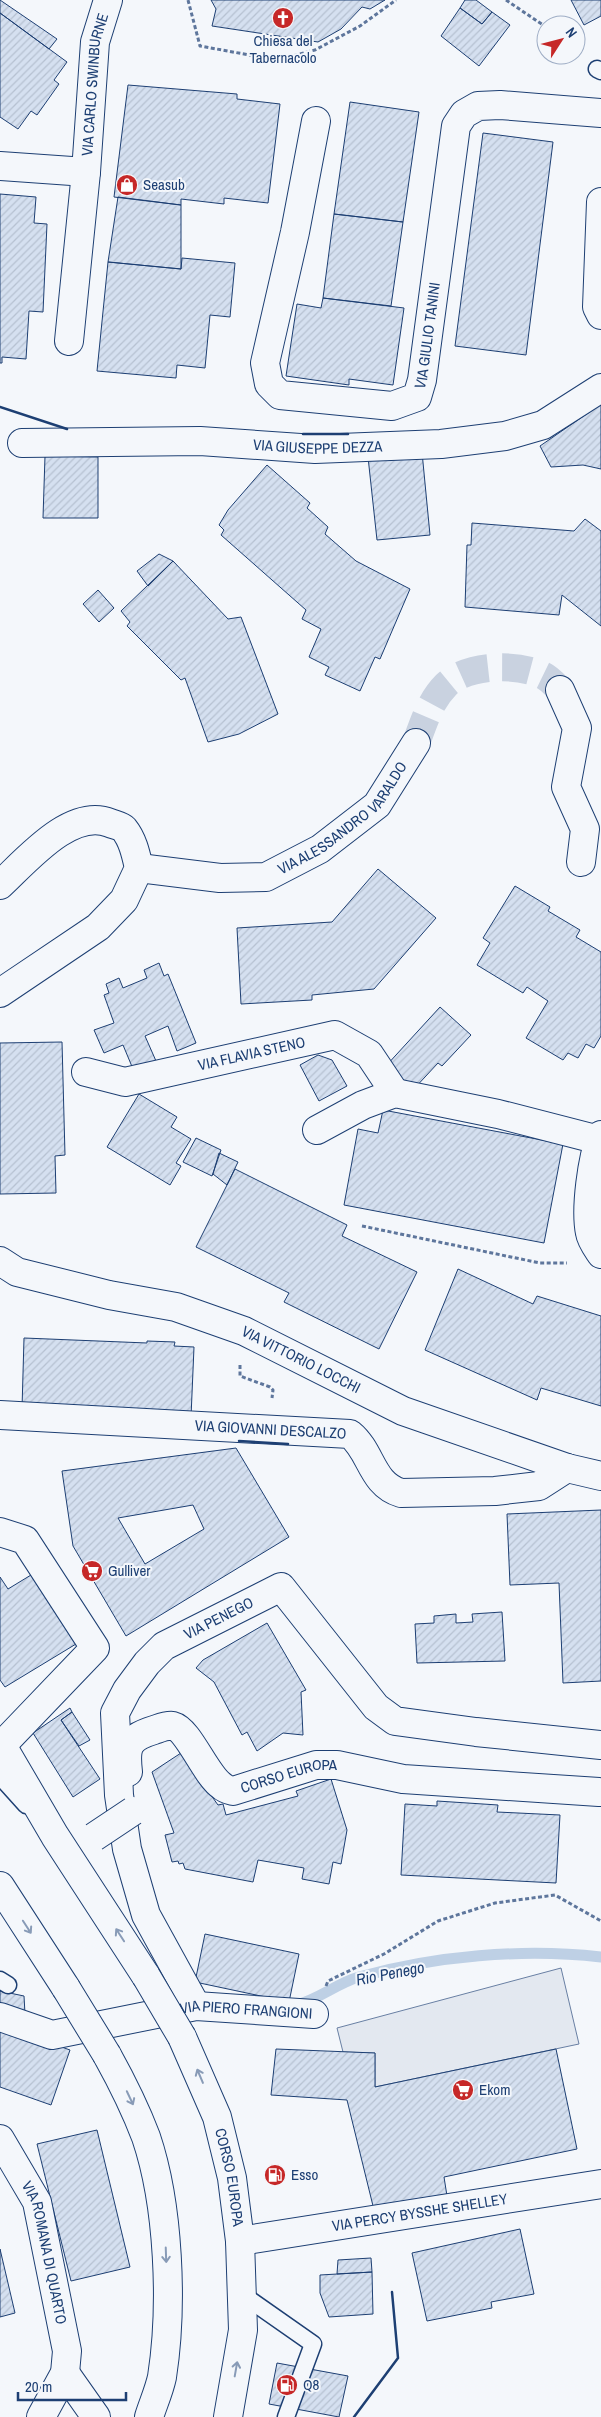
<svg xmlns="http://www.w3.org/2000/svg" width="601" height="2417" font-family="'Archivo Narrow',sans-serif">
<defs>
<pattern id="building-hatch" width="6" height="6" patternUnits="userSpaceOnUse" patternTransform="scale(1.25)"><rect width="6" height="6" fill="#d5e0f0"/><path d="M-1 1l2-2M0 6l6-6M5 7l2-2" fill="none" stroke="#b6c1d1"/></pattern>
</defs>
<rect width="100%" height="100%" fill="#f4f7fb"/>
<path fill="#e3e8f0" stroke="#687fa3" d="M 561,1968 L 579,2044 L 375,2087 L 375,2053 L 343,2052 L 337,2028 Z"/>
<g fill="none" stroke-linecap="round" stroke-linejoin="round">
<path stroke="#bed0e5" stroke-width="11" d="M 296,2005 C 318,2000 337,1983 359,1977 C 435,1956 522,1948 601,1957"/>
</g>
<path fill="url(#building-hatch)" stroke="#1d3f73" fill-rule="evenodd" d="M 0,0 L 57,39 L 49,49 L 0,13 Z
M 211,0 L 385,0 L 370,9 L 362,7 L 341,29 L 318,42 L 212,26 L 216,9 Z
M 465,0 L 476,0 L 492,12 L 482,24 L 460,8 Z
M 571,0 L 601,0 L 601,16 L 584,25 Z
M 460,8 L 482,24 L 492,12 L 510,25 L 479,66 L 441,36 Z
M 0,13 L 67,62 L 54,80 L 59,84 L 37,115 L 31,111 L 18,129 L 0,117 Z
M 128,85 L 237,94 L 237,99 L 280,104 L 268,203 L 224,198 L 224,204 L 181,199 L 181,205 L 114,197 Z
M 350,102 L 419,112 L 403,222 L 334,214 Z
M 483,133 L 553,142 L 526,355 L 455,346 Z
M 0,194 L 36,197 L 34,223 L 47,224 L 43,312 L 29,311 L 26,359 L 2,357 L 2,363 L 0,363 Z
M 118,197 L 181,205 L 181,269 L 108,262 Z
M 334,214 L 403,222 L 391,306 L 323,298 Z
M 182,258 L 235,263 L 230,317 L 210,315 L 205,368 L 177,365 L 176,378 L 97,371 L 108,262 L 181,269 Z
M 323,298 L 404,308 L 393,385 L 349,379 L 349,385 L 286,376 L 297,304 L 321,308 Z
M 601,404 L 601,469 L 583,465 L 551,467 L 540,446 Z
M 422,452 L 430,535 L 377,540 L 368,457 Z
M 45,456 L 98,457 L 98,518 L 43,518 Z
M 267,465 L 310,503 L 307,508 L 328,527 L 325,534 L 356,561 L 410,589 L 380,659 L 375,657 L 360,691 L 325,675 L 329,667 L 309,657 L 321,629 L 302,619 L 306,610 L 221,535 L 224,530 L 219,525 L 228,510 Z
M 585,519 L 601,531 L 601,626 L 562,595 L 559,615 L 465,607 L 467,545 L 471,545 L 472,523 L 574,531 Z
M 159,554 L 173,561 L 148,586 L 137,571 Z
M 173,561 L 228,619 L 241,617 L 278,714 L 239,734 L 208,742 L 185,678 L 181,680 L 127,626 L 130,622 L 121,611 Z
M 98,590 L 114,608 L 99,622 L 83,604 Z
M 378,869 L 436,918 L 374,989 L 312,995 L 312,1000 L 241,1004 L 237,928 L 332,922 Z
M 515,886 L 550,907 L 548,911 L 580,930 L 576,937 L 601,952 L 601,1036 L 594,1048 L 586,1044 L 578,1058 L 568,1053 L 563,1060 L 526,1038 L 548,1001 L 527,987 L 523,993 L 477,965 L 490,943 L 483,938 Z
M 159,963 L 164,976 L 168,974 L 196,1043 L 177,1051 L 168,1026 L 145,1036 L 156,1061 L 133,1069 L 123,1045 L 104,1053 L 94,1030 L 114,1023 L 104,995 L 109,993 L 106,984 L 119,978 L 123,988 L 147,978 L 144,970 Z
M 440,1007 L 471,1035 L 442,1066 L 438,1063 L 412,1091 L 385,1067 Z
M 62,1042 L 65,1155 L 55,1156 L 56,1193 L 0,1194 L 0,1043 Z
M 318,1055 L 332,1060 L 347,1086 L 319,1101 L 300,1065 Z
M 139,1094 L 177,1117 L 171,1127 L 191,1139 L 176,1163 L 181,1166 L 170,1185 L 107,1147 Z
M 383,1110 L 563,1144 L 544,1243 L 344,1205 L 358,1129 L 378,1133 Z
M 196,1138 L 221,1150 L 212,1176 L 183,1162 Z
M 219,1153 L 238,1162 L 227,1185 L 213,1174 Z
M 235,1169 L 347,1225 L 342,1236 L 417,1272 L 379,1349 L 284,1302 L 289,1293 L 196,1247 Z
M 458,1269 L 533,1304 L 537,1296 L 601,1316 L 601,1406 L 541,1388 L 537,1400 L 425,1350 Z
M 24,1338 L 147,1343 L 147,1341 L 175,1342 L 174,1346 L 194,1347 L 191,1417 L 22,1409 Z
M 236,1448 L 289,1537 L 126,1636 L 73,1546 L 62,1471 ZM 193,1505 L 204,1529 L 145,1564 L 118,1518 Z
M 601,1510 L 601,1681 L 563,1683 L 559,1583 L 510,1585 L 507,1514 Z
M 31,1575 L 76,1644 L 5,1687 L 0,1680 L 0,1577 L 8,1589 Z
M 502,1612 L 505,1661 L 417,1663 L 415,1624 L 434,1623 L 434,1616 L 456,1614 L 456,1623 L 473,1622 L 472,1614 Z
M 267,1623 L 306,1690 L 301,1692 L 303,1735 L 283,1733 L 257,1751 L 247,1732 L 242,1735 L 214,1682 L 196,1668 L 203,1660 Z
M 70,1708 L 72,1712 L 61,1720 L 100,1779 L 73,1797 L 33,1733 Z
M 72,1712 L 90,1740 L 79,1746 L 61,1720 Z
M 181,1753 L 218,1805 L 223,1804 L 226,1815 L 298,1796 L 296,1791 L 331,1779 L 347,1830 L 341,1864 L 333,1862 L 329,1884 L 302,1879 L 304,1868 L 258,1860 L 253,1882 L 185,1869 L 183,1863 L 179,1864 L 178,1861 L 172,1862 L 165,1835 L 174,1833 L 152,1772 Z
M 437,1801 L 498,1805 L 497,1812 L 560,1815 L 556,1883 L 401,1875 L 405,1804 L 437,1806 Z
M 205,1934 L 299,1954 L 289,2002 L 195,1982 Z
M 0,1991 L 24,1996 L 25,2014 L 0,2009 Z
M 0,2025 L 70,2050 L 51,2105 L 0,2087 Z
M 276,2049 L 375,2053 L 375,2087 L 556,2049 L 577,2149 L 444,2177 L 447,2196 L 374,2210 L 347,2100 L 271,2095 Z
M 97,2130 L 130,2267 L 71,2281 L 37,2144 Z
M 520,2229 L 534,2294 L 491,2302 L 492,2308 L 427,2321 L 412,2253 Z
M 0,2249 L 15,2313 L 0,2317 Z
M 371,2258 L 372,2272 L 337,2274 L 338,2260 Z
M 372,2272 L 373,2314 L 329,2317 L 320,2293 L 320,2275 Z
M 277,2363 L 348,2376 L 339,2417 L 269,2404 Z"/>
<g fill="none" stroke-linecap="round" stroke-linejoin="round">
<path stroke="#c9d2e0" stroke-width="28" stroke-dasharray="28 14" stroke-linecap="butt" d="M 416,743 C 424,722 430,701 446,685 C 467,664 517,663 542,675 C 549,678 555,685 560,690"/>
<g stroke="#1d3f73" stroke-width="19">
<path id="lane" d="M 597,69 L 601,71
M 0,1776 L 26,1805
M 0,1980 L 8,1985
M 243,2295 L 313,2344 L 286,2417"/>
</g>
<g stroke="#1d3f73" stroke-width="30">
<g id="street">
<path id="s1" d="M 316,121 L 295,232 L 265,363 L 269,384 L 280,395 L 392,406 L 417,397 L 422,380 L 456,126 L 464,114 L 478,106 L 500,105 L 601,113"/>
<path d="M 0,166 L 86,172 L 69,341"/>
<path id="s2" d="M 86,172 L 95,42 L 108,0"/>
<path id="s3" d="M 22,443 L 200,441 L 315,449 L 441,444 L 505,436 L 543,425 L 601,388"/>
<path d="M 560,690 L 577,728 L 566,787 L 585,829 L 581,862"/>
<path id="s4" d="M 139,868 L 220,878 L 266,877 L 320,849 L 377,805 L 416,743"/>
<path d="M 0,885 C 26,861 71,807 110,823 C 115,825 121,826 124,829 C 133,840 136,855 139,868 L 124,900 L 98,927 L 0,993"/>
<path id="s5" d="M 86,1072 L 125,1082 L 335,1035 L 369,1054 L 395,1093"/>
<path d="M 317,1130 L 363,1105 L 395,1093 L 498,1114 L 599,1140"/>
<path d="M 601,1135 C 592,1158 585,1209 590,1233 C 591,1240 597,1248 601,1254"/>
<path id="s6" d="M 0,1261 L 17,1272 L 109,1295 L 176,1307 L 244,1331 L 403,1411 L 567,1468 L 601,1476"/>
<path id="s7" d="M 0,1415 L 350,1434 C 372,1452 371,1484 401,1493 L 495,1491 L 539,1486 L 567,1468"/>
<path d="M 0,1532 L 25,1540 L 95,1648 L 2,1745"/>
<path id="s8" d="M 128,1772 C 125,1746 128,1738 154,1730 C 160,1728 167,1725 173,1726 C 189,1730 206,1776 222,1786 C 225,1789 229,1790 233,1791 L 316,1765 L 337,1765 L 403,1779 L 599,1792"/>
<path id="s9" d="M 196,2006 L 146,1915 L 127,1849 L 119,1795 L 115,1713 L 127,1690 L 147,1663 L 164,1646 L 281,1587 L 376,1707 L 395,1721 L 476,1732 L 601,1745"/>
<path id="s10" d="M 0,2017 L 52,2035 L 196,2006 L 314,2014"/>
<path id="s11" d="M 0,2139 L 37,2202 L 67,2351 L 65,2373 L 41,2417"/>
<path id="s12" d="M 240,2241 L 601,2184"/>
<path d="M 65,2373 L 96,2417"/>
</g>
</g>
<g stroke="#1d3f73" stroke-width="30">
<path id="secondary" d="M 601,202 L 597,307 L 601,315"/>
</g>
<g stroke="#1d3f73" stroke-width="30">
<g id="primary">
<path d="M 0,1742 L 55,1836 L 146,1976"/>
<path d="M 0,1886 L 66,1988"/>
<path id="s13" d="M 182,2037 L 217,2117 L 232,2178 L 240,2241 L 243,2330 L 228,2417"/>
<path d="M 107,2055 C 122,2082 135,2108 146,2137 C 169,2205 173,2306 162,2377 C 159,2391 153,2404 149,2417"/>
</g>
</g>
<path stroke="#5e769c" stroke-width="3" stroke-dasharray="4 2.5" stroke-linecap="butt" d="M 188,0 L 200,46 L 277,60 L 315,50 L 360,26 L 396,0
M 506,0 L 546,27
M 362,1226 L 540,1263 L 567,1263
M 240,1365 L 240,1376 L 270,1387 L 273,1390 L 272,1398
M 326,1986 L 328,1981 L 384,1954 L 438,1921 L 495,1903 L 555,1895 L 601,1921"/>
<use href="#lane" stroke="#f4f7fb" stroke-width="16"/>
<use href="#street" stroke="#f4f7fb" stroke-width="28"/>
<use href="#secondary" stroke="#f4f7fb" stroke-width="28"/>
<use href="#primary" stroke="#f4f7fb" stroke-width="28"/>
<g stroke="#1d3f73" stroke-width="30" stroke-linecap="butt">
<path id="street-bridge" d="M 94,1837 L 133,1811"/>
</g>
<g stroke="#1d3f73" stroke-width="30" stroke-linecap="butt">
<path id="primary-bridge" d="M 146,1976 L 182,2037
M 66,1988 L 107,2055"/>
</g>
<use href="#street-bridge" stroke="#f4f7fb" stroke-width="28"/>
<use href="#primary-bridge" stroke="#f4f7fb" stroke-width="28"/>
<path stroke="#1d3f73" stroke-width="2.5" d="M 0,407 L 67,429
M 303,434 L 348,434
M 239,1441 L 288,1444
M 354,2417 L 398,2358 L 392,2292"/>
</g>
<defs><path id="oneway-shaft" d="M-6 0H5M1.5-3L5.5 0L1.5 3" fill="none" stroke-width="1.6" stroke-linecap="round" stroke-linejoin="round" transform="scale(1.25)"/></defs>
<g stroke="#889bb7">
<use href="#oneway-shaft" transform="translate(27 1927) rotate(57)"/>
<use href="#oneway-shaft" transform="translate(120 1935) rotate(-123)"/>
<use href="#oneway-shaft" transform="translate(200 2076) rotate(-113)"/>
<use href="#oneway-shaft" transform="translate(130 2098) rotate(65)"/>
<use href="#oneway-shaft" transform="translate(166 2255) rotate(88)"/>
<use href="#oneway-shaft" transform="translate(236 2369) rotate(-80)"/>
</g>
<defs>
<g id="church-disc" transform="scale(1.125)"><circle r="9.5" fill="#c62828" stroke="#f4f7fb"/><path d="M-1.2-6h2.4v3.5h3.3v2.4h-3.3V6h-2.4V-.1h-3.3v-2.4h3.3Z" fill="#fff"/></g>
<g id="shop-disc" transform="scale(1.125)"><circle r="9.5" fill="#c62828" stroke="#f4f7fb"/><path d="M-5-2.5h2.3a2.7 3.5 0 0 1 5.4 0H5L5.5 6h-11ZM-1.5-2.5h3a1.5 2.3 0 0 0-3 0Z" fill="#fff"/></g>
<g id="supermarket-disc" transform="scale(1.125)"><circle r="9.5" fill="#c62828" stroke="#f4f7fb"/><path d="M-6-5.5h2.5l.6 2H6L4.5 2H-2.5L-4.4-4H-6ZM-1.5 3.2a1.3 1.3 0 1 0 .1 0ZM3 3.2a1.3 1.3 0 1 0 .1 0Z" fill="#fff"/></g>
<g id="fuel-disc" transform="scale(1.125)"><circle r="9.5" fill="#c62828" stroke="#f4f7fb"/><path d="M-5.5-6h7V0h2V4h1.3V-2.5L3-4.5l.8-.8L6-3V5H2.5V1h-1V6h-7ZM-4.2-4.7v3.2H.2V-4.7Z" fill="#fff"/></g>
</defs>
<g fill-rule="evenodd">
<use href="#church-disc" x="283" y="18"/>
<use href="#shop-disc" x="127" y="185"/>
<use href="#supermarket-disc" x="92" y="1571"/>
<use href="#supermarket-disc" x="463" y="2090"/>
<use href="#fuel-disc" x="275" y="2175"/>
<use href="#fuel-disc" x="287" y="2385"/>
</g>
<g text-anchor="middle" stroke-width="4" stroke-linejoin="round" paint-order="stroke">
<g font-size="15" fill="#1d3f73" stroke="#f4f7fb" text-anchor="start">
<text x="283" y="46" text-anchor="middle">Chiesa del<tspan x="283" dy="17">Tabernacolo</tspan></text>
<text x="143" y="190">Seasub</text>
<text x="108" y="1576">Gulliver</text>
<text x="479" y="2095">Ekom</text>
<text x="291" y="2180">Esso</text>
<text x="303" y="2390">Q8</text>
</g>
<g font-size="15" fill="#1d3f73" stroke="#f4f7fb">
<text dy="5" stroke="none"><textPath href="#s2" startOffset="88">VIA CARLO SWINBURNE</textPath></text>
<text dy="5" stroke="none"><textPath href="#s1" startOffset="486">VIA GIULIO TANINI</textPath></text>
<text dy="5" stroke="none"><textPath href="#s3" startOffset="296">VIA GIUSEPPE DEZZA</textPath></text>
<text dy="5" stroke="none"><textPath href="#s4" startOffset="226">VIA ALESSANDRO VARALDO</textPath></text>
<text dy="5" stroke="none"><textPath href="#s5" startOffset="170">VIA FLAVIA STENO</textPath></text>
<text dy="5" stroke="none"><textPath href="#s6" startOffset="319">VIA VITTORIO LOCCHI</textPath></text>
<text dy="5" stroke="none"><textPath href="#s7" startOffset="271">VIA GIOVANNI DESCALZO</textPath></text>
<text dy="5" stroke="none"><textPath href="#s9" startOffset="454">VIA PENEGO</textPath></text>
<text dy="5" stroke="none"><textPath href="#s8" startOffset="225">CORSO EUROPA</textPath></text>
<text dy="5" stroke="none"><textPath href="#s10" startOffset="252">VIA PIERO FRANGIONI</textPath></text>
<text dy="5" stroke="none"><textPath href="#s13" startOffset="149">CORSO EUROPA</textPath></text>
<text dy="5" stroke="none"><textPath href="#s12" startOffset="182">VIA PERCY BYSSHE SHELLEY</textPath></text>
<text dy="5" stroke="none"><textPath href="#s11" startOffset="124">VIA ROMANA DI QUARTO</textPath></text>
</g>
<g font-size="16" font-style="italic" fill="#1d3f73" stroke="#f4f7fb">
<text transform="translate(390 1973) rotate(-11)" y="6">Rio Penego</text>
</g>
</g>
<g transform="translate(561 40) rotate(54)"><circle r="24" fill="#f4f7fb" stroke="#9eadc5"/>
<path d="M0-4L9 19L0 12L-9 19Z" fill="#c62828"/>
<text y="-8" font-size="14" font-weight="bold" text-anchor="middle" fill="#1d3f73">N</text>
</g>
<path d="M18 2392v8h108v-8" fill="none" stroke="#1d3f73" stroke-width="2.5"/>
<text x="25" y="2392" font-size="15" fill="#1d3f73" stroke="#f4f7fb" stroke-width="4" paint-order="stroke">20 m</text>
</svg>
